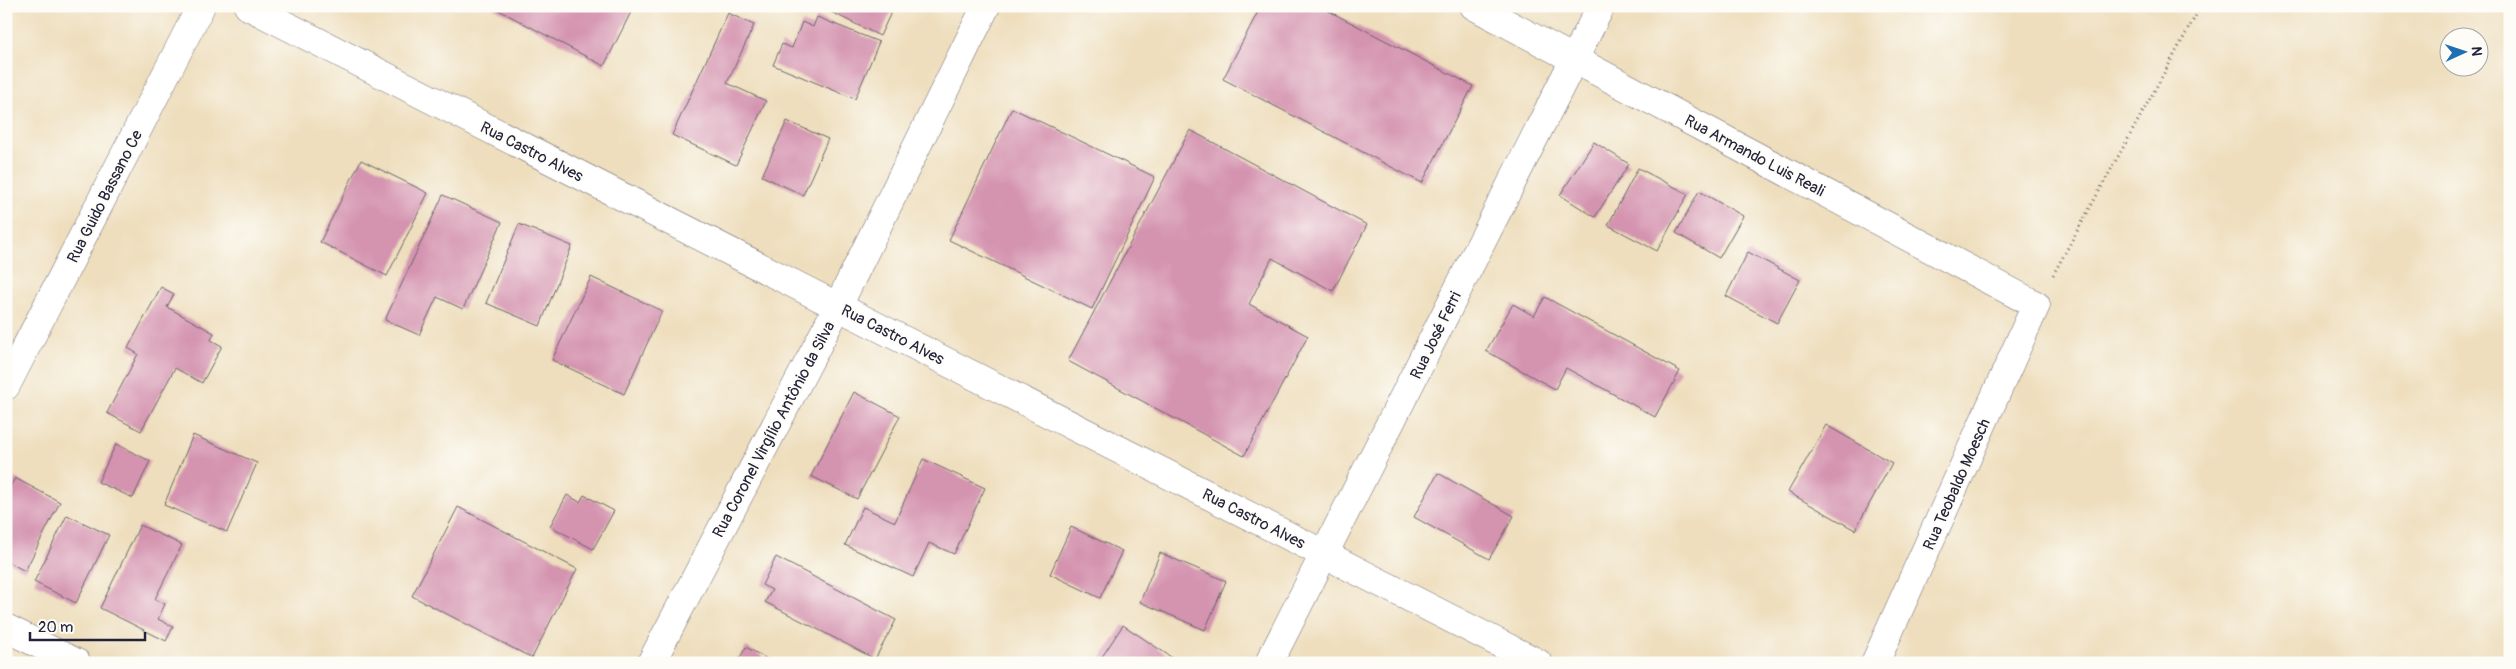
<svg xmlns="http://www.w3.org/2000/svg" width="2516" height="669" font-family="Pangolin,sans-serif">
<rect width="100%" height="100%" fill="#fdfcf7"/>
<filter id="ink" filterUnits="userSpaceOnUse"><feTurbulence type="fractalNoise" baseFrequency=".02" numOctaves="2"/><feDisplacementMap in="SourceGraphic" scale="10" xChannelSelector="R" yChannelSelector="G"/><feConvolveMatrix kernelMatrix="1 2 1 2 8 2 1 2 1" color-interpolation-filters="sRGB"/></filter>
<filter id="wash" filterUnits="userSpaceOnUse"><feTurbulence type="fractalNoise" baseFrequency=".0096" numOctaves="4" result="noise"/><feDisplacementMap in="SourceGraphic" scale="20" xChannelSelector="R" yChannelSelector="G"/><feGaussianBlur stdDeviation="1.12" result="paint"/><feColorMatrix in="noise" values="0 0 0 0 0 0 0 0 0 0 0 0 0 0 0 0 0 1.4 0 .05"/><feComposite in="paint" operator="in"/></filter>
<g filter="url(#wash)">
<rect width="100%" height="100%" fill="#eedebd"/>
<g id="blocks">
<path fill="#d493af" d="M 491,6 L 634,6 L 604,66 Z
M 819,6 L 894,6 L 880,36 Z
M 1261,6 L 1319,6 L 1473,86 L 1422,183 L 1223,79 Z
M 728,13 L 754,25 L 727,83 L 766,101 L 736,165 L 672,135 Z
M 817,17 L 879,42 L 855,99 L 773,65 L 782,44 L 792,48 L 802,22 L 813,27 Z
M 1012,108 L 1155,177 L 1092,309 L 949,240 Z
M 787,121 L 828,139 L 803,195 L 762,176 Z
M 1190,130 L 1367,225 L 1333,291 L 1272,258 L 1249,304 L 1308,336 L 1244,456 L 1068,361 Z
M 1594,142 L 1629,164 L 1595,217 L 1560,195 Z
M 361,160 L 428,193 L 387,276 L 320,242 Z
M 1638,168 L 1688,194 L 1657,251 L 1608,225 Z
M 1699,191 L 1743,216 L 1719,258 L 1676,233 Z
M 443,195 L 502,222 L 463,309 L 437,297 L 419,335 L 385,320 Z
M 519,224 L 572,246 L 540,326 L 486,303 Z
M 1748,252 L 1800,280 L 1777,323 L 1726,296 Z
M 591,277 L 662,311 L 624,394 L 552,360 Z
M 161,287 L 174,294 L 167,307 L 214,333 L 211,340 L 222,346 L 202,383 L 175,368 L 141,431 L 107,413 L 138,354 L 128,348 Z
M 1545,297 L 1680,371 L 1655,417 L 1566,368 L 1555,389 L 1486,351 L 1513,304 L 1534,316 Z
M 854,392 L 900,416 L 857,499 L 811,476 Z
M 1826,425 L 1892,463 L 1855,530 L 1788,492 Z
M 193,435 L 257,463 L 227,532 L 164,505 Z
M 116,444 L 150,461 L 133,498 L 98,482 Z
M 923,459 L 985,488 L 954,554 L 929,543 L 913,577 L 845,545 L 863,507 L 895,522 Z
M 1438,473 L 1514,516 L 1489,559 L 1414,517 Z
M 15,478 L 60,502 L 25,571 L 6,561 L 6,494 Z
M 567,495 L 580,502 L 584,495 L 614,511 L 593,549 L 550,526 Z
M 458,507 L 577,569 L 532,658 L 412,596 Z
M 67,515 L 109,535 L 76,603 L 34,582 Z
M 140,525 L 182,545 L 155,599 L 165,604 L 158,619 L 173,627 L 166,641 L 100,608 Z
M 1071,527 L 1122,551 L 1100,598 L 1050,574 Z
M 1160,553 L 1226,581 L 1205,630 L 1140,602 Z
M 776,557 L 896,620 L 875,659 L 765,602 L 772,590 L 762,585 Z
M 1123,625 L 1177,661 L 1176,663 L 1098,663 Z
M 746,647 L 774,663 L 737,663 Z"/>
</g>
</g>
<g filter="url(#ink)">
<use href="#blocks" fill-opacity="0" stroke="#696468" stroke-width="1"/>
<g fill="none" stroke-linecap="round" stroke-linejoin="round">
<g stroke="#696468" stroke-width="29">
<path id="minor" d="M 248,6 L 1538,663
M 1474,6 L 2036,305 L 1875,663
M 6,386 L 201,6
M 6,628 L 77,663
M 651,663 L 838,306 L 986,6
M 1269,663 L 1601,6"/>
</g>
<path stroke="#696468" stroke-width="3" stroke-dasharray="1 4" stroke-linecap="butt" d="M 2053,275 L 2201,6"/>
<use href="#minor" stroke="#fff" stroke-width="28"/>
</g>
</g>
<g text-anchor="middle" stroke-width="4" stroke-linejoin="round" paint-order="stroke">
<g font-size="16" fill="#22223b" stroke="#fdfcf7">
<text transform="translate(532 151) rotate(27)" y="6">Rua Castro Alves</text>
<text transform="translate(1755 155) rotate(28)" y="6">Rua Armando Luis Reali</text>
<text transform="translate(104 196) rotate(-63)" y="6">Rua Guido Bassano Ce</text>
<text transform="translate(893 334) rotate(27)" y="6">Rua Castro Alves</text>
<text transform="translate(1435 335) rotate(-64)" y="6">Rua José Ferri</text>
<text transform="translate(773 429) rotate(-62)" y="6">Rua Coronel Virgílio Antônio da Silva</text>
<text transform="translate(1956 484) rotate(-66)" y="6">Rua Teobaldo Moesch</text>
<text transform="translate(1254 518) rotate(27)" y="6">Rua Castro Alves</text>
</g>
</g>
<rect width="2516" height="669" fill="none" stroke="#fdfcf7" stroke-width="25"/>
<g transform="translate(2464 52) rotate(87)"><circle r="24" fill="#fdfcf7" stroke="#a5a5ac"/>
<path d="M0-4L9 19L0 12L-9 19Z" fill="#1f6fb2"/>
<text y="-8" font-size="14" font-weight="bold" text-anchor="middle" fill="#22223b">N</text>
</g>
<path d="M30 632v8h115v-8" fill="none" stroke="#22223b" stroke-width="2.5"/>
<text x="38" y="632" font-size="15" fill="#22223b" stroke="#fdfcf7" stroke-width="4" paint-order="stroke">20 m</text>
</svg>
